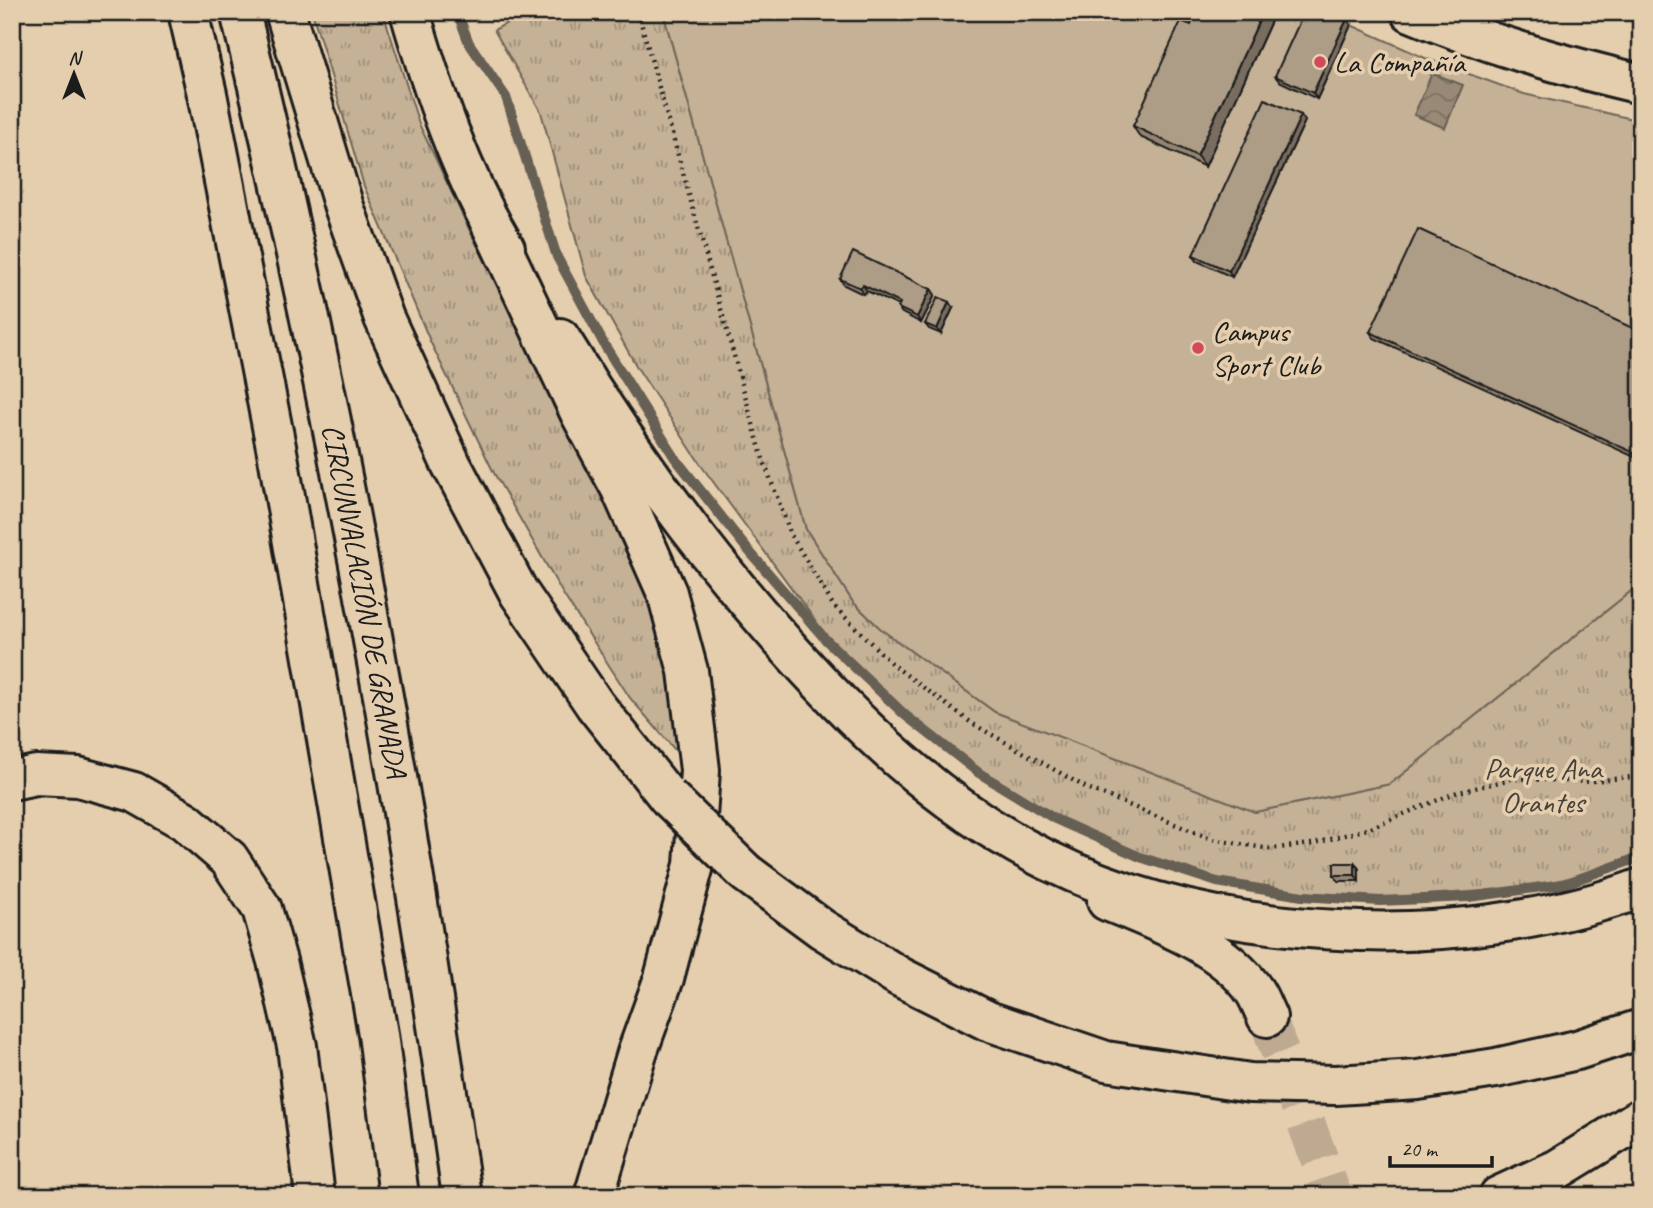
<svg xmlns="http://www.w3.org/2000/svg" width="1653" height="1208" font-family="Caveat,sans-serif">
<defs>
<pattern id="grass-tufts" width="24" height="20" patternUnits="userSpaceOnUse" patternTransform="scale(1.75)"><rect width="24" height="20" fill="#c4b196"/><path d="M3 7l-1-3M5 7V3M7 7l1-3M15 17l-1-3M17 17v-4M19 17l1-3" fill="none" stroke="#9e8f7a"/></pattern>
<pattern id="water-waves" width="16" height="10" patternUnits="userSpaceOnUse" patternTransform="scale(1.75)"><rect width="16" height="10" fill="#988a76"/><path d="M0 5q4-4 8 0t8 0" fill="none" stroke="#7b7060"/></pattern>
</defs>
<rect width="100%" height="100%" fill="#e5ceae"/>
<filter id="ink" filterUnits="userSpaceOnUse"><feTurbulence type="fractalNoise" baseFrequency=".0143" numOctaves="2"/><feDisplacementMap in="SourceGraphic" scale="14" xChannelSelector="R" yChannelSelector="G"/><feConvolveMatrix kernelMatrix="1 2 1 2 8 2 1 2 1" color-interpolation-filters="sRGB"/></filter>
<g filter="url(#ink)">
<path fill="url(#grass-tufts)" stroke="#706659" stroke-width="2" d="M 312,12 L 383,12 L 419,124 L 470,231 L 551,393 L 633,540 L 663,624 L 688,765 L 630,698 L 563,594 L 494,473 L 430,341 L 364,186 Z
M 518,12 L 663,12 L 806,529 L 853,602 L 882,630 L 995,712 L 1255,812 L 1390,784 L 1641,583 L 1641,852 L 1582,875 L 1526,888 L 1383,898 L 1302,892 L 1218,880 L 1140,855 L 1058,817 L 981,770 L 910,715 L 829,639 L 703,468 L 638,369 L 586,276 L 541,112 L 494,30 L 520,16 Z"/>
<path fill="#c4b196" stroke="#706659" stroke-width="2" d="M 663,12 L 1178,12 L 1203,24 L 1205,166 L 1275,12 L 1322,12 L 1425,58 L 1524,94 L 1641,121 L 1641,583 L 1390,784 L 1255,812 L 995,712 L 882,630 L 853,602 L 806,529 Z"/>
<path fill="url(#water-waves)" stroke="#665e52" stroke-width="2" d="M 1432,73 L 1463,85 L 1445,128 L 1414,115 Z"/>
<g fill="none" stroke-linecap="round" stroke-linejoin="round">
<path stroke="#665e52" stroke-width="10" d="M 457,12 L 469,43 L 506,97 L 557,257 L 605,346 L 675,458 L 743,544 L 826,640 L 905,715 L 979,773 L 1055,819 L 1140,857 L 1217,882 L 1302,896 L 1380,901 L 1469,897 L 1564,884 L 1641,857"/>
<path stroke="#bdaa91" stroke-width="38" stroke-dasharray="38 19" stroke-linecap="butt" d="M 1267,1017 L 1333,1196"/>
<g stroke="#1c1c1c" stroke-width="44">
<path id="street" d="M 1411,12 C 1487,44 1561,65 1641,84
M 1107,901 C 1156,921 1225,946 1255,992 C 1260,1000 1263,1009 1267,1017"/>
</g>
<g stroke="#1c1c1c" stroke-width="44">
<path id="primary" d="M 410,12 C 433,92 462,176 505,248
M 560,338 C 625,445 694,541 777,635 C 854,723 941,808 1047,860 C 1138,905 1237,925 1338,930 C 1433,936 1551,922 1641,888"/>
</g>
<g stroke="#1c1c1c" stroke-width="44">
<g id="highway">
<path d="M 188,12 L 207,94 L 279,462 L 378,1034 L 399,1196"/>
<path id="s1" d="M 240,12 C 336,402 406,798 462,1196"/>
<path d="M 285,12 L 343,204 L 384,318 L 451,464 L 519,593 L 595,705 L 668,797"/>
<path d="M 489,220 L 580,413 L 621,489 L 667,593 L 688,671 L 700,770 L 694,865 L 664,978 L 637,1053 L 594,1196"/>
<path d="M 12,780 L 36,775 L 78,777 L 134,792 L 185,821 L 229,859 L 262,909 L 277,961 L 297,1046 L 315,1196"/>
<path d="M 746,873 L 822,929 L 900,977 L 988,1021 L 1106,1061 L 1250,1083 L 1336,1085 L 1418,1080 L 1496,1068 L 1577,1050 L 1641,1029"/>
<path d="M 1499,1196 L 1558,1169 L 1641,1118"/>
</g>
</g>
<path stroke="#1c1c1c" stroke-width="4.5" stroke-dasharray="2 5" stroke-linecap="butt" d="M 638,12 L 762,456 L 791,535 L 833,605 L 893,665 L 973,724 L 1085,787 L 1211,839 L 1270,849 L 1312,844 L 1367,829 L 1455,793 L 1515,778 L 1584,782 L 1641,776"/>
<use href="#street" stroke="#e5ceae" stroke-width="38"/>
<use href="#primary" stroke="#e5ceae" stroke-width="38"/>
<use href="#highway" stroke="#e5ceae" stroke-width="38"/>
<g stroke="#1c1c1c" stroke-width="44" stroke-linecap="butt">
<path id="highway-bridge" d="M 668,797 L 746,873"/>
</g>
<use href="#highway-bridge" stroke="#e5ceae" stroke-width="38"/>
</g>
<path fill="#958673" stroke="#1c1c1c" stroke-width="2" d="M 1178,12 L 1275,12 L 1205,167 L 1140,137 L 1133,126 L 1191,25 L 1193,19 Z
M 1623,12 L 1641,12 L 1641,17 Z
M 1351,25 L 1317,99 L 1279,81 L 1275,76 Z
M 1305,121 L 1232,277 L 1197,261 L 1193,255 Z
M 840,279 L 931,289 L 935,295 L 921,323 L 902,313 L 898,308 L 899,306 L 867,291 L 863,294 L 844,285 Z
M 953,308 L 941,334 L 929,329 L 925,324 Z
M 1370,332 L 1641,332 L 1641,460 L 1374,338 Z
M 1355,863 L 1359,869 L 1359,881 L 1338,881 L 1334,875 Z"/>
<path fill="#796d5e" stroke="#1c1c1c" stroke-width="2" d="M 1263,12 L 1275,12 L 1205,167 L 1197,156 Z
M 1347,19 L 1351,25 L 1317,99 L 1313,93 Z
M 1301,115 L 1305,121 L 1232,277 L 1229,271 Z
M 863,285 L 867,291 L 863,294 L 860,288 Z
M 931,289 L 935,295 L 921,323 L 917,317 Z
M 949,302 L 953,308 L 941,334 L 937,329 Z
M 1355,863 L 1359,869 L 1359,881 L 1355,875 Z"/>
<path fill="#ad9c86" stroke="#1c1c1c" stroke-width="2" d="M 1194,12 L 1263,12 L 1197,156 L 1133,126 L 1181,21 L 1191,25 L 1195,13 Z
M 1304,12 L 1331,12 L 1347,19 L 1313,93 L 1275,76 Z
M 1265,99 L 1301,115 L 1229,271 L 1193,255 Z
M 1418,229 L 1641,332 L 1641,456 L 1370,332 Z
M 853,252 L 931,289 L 917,317 L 898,308 L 900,303 L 863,285 L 860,288 L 840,279 Z
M 938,297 L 949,302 L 937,329 L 925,324 Z
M 1334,863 L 1355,863 L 1355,875 L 1334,875 Z"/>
</g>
<g fill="#d1495b" stroke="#e5ceae" stroke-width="2.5">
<circle cx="1320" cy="62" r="7"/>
<circle cx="1198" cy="348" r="7"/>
</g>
<g text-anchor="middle" stroke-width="7" stroke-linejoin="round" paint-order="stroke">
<g font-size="30" fill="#1c1c1c" stroke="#e5ceae" text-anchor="start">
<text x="1334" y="72">La Compañía</text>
<text x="1212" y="341">Campus<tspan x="1212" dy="34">Sport Club</tspan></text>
</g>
<g font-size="30" fill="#1c1c1c" stroke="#e5ceae">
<text dy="10" stroke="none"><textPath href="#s1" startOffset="602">CIRCUNVALACIÓN DE GRANADA</textPath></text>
</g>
<g font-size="30" fill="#46413a" stroke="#e5ceae">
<text x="1543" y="778">Parque Ana<tspan x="1543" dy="34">Orantes</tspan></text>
</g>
</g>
<rect width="1653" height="1208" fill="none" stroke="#e5ceae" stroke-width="42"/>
<rect x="21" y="21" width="1611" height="1166" fill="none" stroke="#1c1c1c" stroke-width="2.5" filter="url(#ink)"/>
<g transform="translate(74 74)" stroke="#e5ceae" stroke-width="5" paint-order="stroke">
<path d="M0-5L12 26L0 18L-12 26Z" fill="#1c1c1c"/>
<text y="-10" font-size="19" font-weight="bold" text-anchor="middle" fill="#1c1c1c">N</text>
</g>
<path d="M1390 1156v10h102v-10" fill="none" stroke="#1c1c1c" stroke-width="3.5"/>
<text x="1401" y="1156" font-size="21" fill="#1c1c1c" stroke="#e5ceae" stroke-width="5" paint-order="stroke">20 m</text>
</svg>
